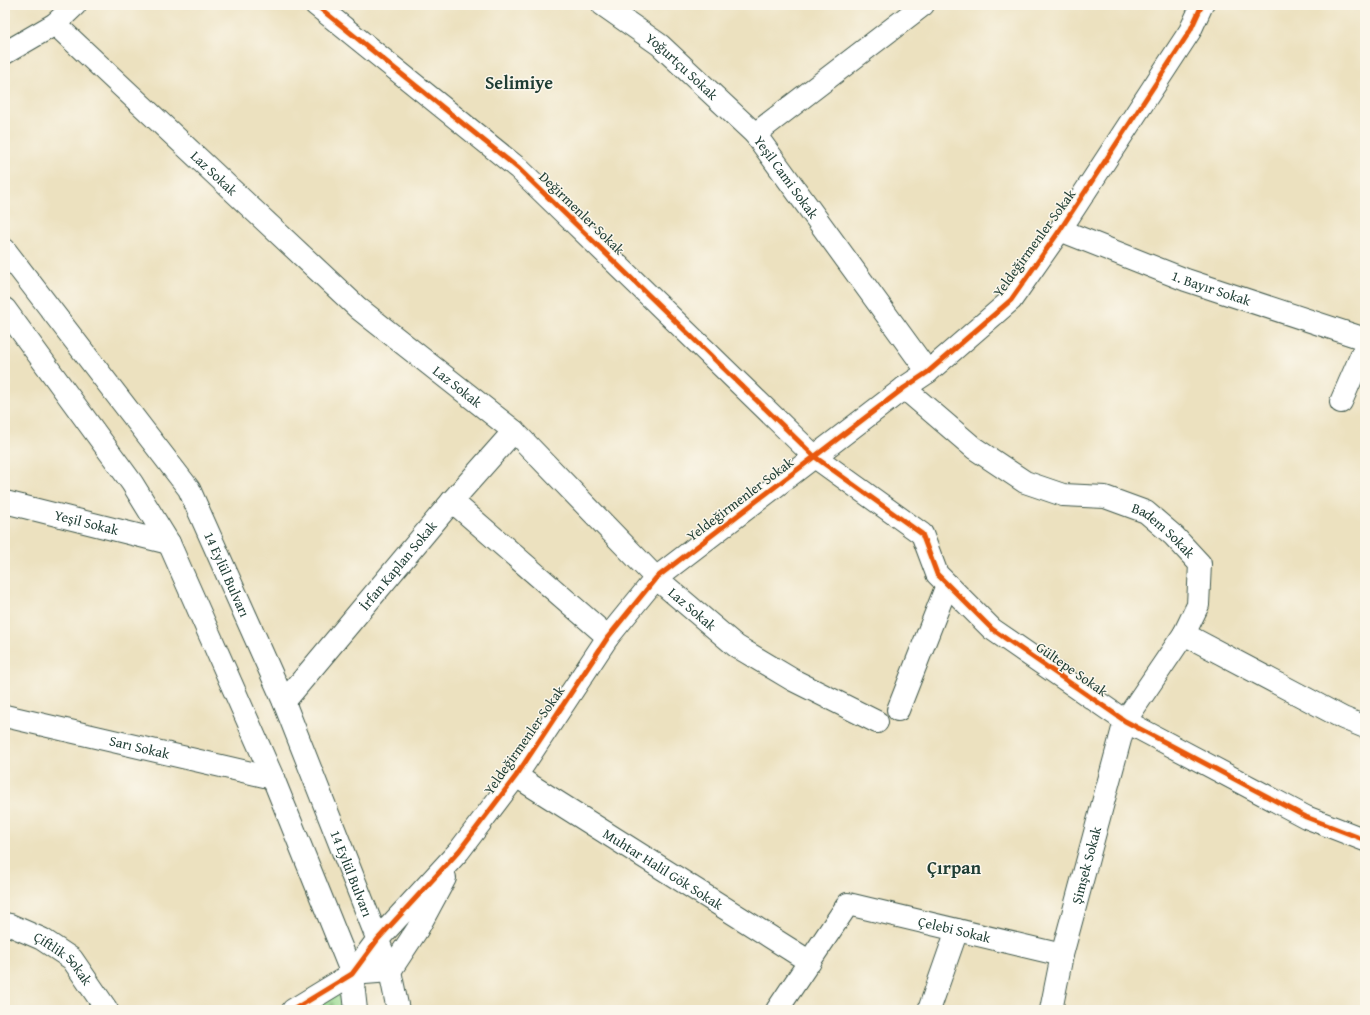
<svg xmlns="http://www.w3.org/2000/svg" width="1370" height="1015" font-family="'Gentium Book Plus',serif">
<defs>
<pattern id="cemetery-stones" width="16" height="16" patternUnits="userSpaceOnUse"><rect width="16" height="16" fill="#9adc93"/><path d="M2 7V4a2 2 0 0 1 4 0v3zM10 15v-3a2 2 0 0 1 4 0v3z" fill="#84be7f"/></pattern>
</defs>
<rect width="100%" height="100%" fill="#fbf7ec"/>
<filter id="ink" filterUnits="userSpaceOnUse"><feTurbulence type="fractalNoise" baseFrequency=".025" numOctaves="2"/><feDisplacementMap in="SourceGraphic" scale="8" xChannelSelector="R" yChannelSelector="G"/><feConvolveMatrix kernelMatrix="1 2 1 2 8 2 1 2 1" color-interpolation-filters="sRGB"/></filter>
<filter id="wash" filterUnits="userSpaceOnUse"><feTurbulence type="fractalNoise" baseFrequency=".012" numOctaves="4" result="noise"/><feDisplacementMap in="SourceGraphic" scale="16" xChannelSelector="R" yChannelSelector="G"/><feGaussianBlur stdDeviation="0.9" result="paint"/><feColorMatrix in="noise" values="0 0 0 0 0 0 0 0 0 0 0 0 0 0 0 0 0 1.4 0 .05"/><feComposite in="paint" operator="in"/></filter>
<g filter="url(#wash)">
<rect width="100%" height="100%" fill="#ece1bf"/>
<path fill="url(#cemetery-stones)" stroke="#5c8c64" d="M 346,987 L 348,1010 L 309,1010 Z"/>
</g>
<g filter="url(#ink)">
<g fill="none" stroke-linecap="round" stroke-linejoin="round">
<g stroke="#3e5649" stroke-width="24">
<g id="minor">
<path d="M 316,5 L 519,169 L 815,457 L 922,534 L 937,574 L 992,629 L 1125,721 L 1306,817 L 1365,840"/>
<path id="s1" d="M 603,5 L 660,45 L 755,134"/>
<path id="s2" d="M 923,5 L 755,134 L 928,372"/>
<path id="s3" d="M 55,24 L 358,308 L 514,431 L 656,578 L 736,646 L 793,680 L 877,722"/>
<path d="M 5,53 L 55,24 L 75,5"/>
<path id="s4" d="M 1060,230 L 1186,280 L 1365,339"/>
<path id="s5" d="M 904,388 L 974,448 L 1025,482 L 1063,495 L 1105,497 L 1146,512 L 1174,536 L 1200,564 L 1198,605 L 1184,634 L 1343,718 L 1365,727"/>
<path d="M 1341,402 L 1365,347"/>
<path d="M 452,501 L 608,637"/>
<path id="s6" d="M 5,502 L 169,543"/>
<path id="s7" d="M 284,702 L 452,501 L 514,431"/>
<path d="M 898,710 L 947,585"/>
<path id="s8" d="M 5,716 L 273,778"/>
<path id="s9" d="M 516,776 L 810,962"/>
<path id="s10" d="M 5,924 L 10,925 L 42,939 L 72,959 L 107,1010"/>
<path d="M 352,974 L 390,971 L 417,930 L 445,878"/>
<path d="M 293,1010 L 352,974 L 378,939 L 459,851 L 516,776 L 608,637 L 656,578 L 904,388 L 928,372 L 1011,300 L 1060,230 L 1190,31 L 1202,5"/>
<path id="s11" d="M 777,1010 L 848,904 L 1062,955"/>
<path d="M 929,1010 L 957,930"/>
<path id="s12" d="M 1051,1010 L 1062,955 L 1125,721 L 1184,634"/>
</g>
</g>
<g stroke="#3e5649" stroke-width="24">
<g id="major">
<path id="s13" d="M 5,250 L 189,489 L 284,702 L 390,971 L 398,1010"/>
<path d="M 5,309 L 132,483 L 169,543 L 273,778 L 352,974 L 356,1010"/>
</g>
</g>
<use href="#minor" stroke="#fff" stroke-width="22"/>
<use href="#major" stroke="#fff" stroke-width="22"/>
<g stroke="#fbf7ec" stroke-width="8">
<path id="cycleway" d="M 316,5 L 519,169 L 815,457 L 922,534 L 937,574 L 992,629 L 1125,721 L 1306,817 L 1365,840
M 293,1010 L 352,974 L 378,939 L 459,851 L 516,776 L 608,637 L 656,578 L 904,388 L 928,372 L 1011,300 L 1060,230 L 1190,31 L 1202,5"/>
</g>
<use href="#cycleway" stroke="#e8590c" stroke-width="5"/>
</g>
</g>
<g text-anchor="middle" stroke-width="3" stroke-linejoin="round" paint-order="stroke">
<g font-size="14" fill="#1f3d34" stroke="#fbf7ec">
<text dy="5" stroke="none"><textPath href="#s1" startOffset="100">Yoğurtçu Sokak</textPath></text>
<text dy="5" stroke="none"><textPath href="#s3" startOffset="218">Laz Sokak</textPath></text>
<text dy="5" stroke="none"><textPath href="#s2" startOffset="265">Yeşil Cami Sokak</textPath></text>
<text transform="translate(582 213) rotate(44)" y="5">Değirmenler Sokak</text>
<text transform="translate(1034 243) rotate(-54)" y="5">Yeldeğirmenler Sokak</text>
<text dy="5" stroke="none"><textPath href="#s4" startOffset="162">1. Bayır Sokak</textPath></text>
<text dy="5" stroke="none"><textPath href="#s3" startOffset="542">Laz Sokak</textPath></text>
<text transform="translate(740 499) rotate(-37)" y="5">Yeldeğirmenler Sokak</text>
<text dy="5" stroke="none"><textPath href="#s6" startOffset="84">Yeşil Sokak</textPath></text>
<text dy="5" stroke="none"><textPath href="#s5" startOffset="304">Badem Sokak</textPath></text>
<text dy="5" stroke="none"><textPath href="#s7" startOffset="178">İrfan Kaplan Sokak</textPath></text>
<text dy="5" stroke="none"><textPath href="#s13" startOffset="395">14 Eylül Bulvarı</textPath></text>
<text dy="5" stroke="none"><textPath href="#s3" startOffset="866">Laz Sokak</textPath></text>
<text transform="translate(1072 669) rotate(35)" y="5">Gültepe Sokak</text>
<text transform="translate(524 740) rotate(-55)" y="5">Yeldeğirmenler Sokak</text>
<text dy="5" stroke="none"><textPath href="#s8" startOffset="138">Sarı Sokak</textPath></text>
<text dy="5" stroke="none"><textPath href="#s12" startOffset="149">Şimşek Sokak</textPath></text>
<text dy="5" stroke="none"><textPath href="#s9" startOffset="174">Muhtar Halil Gök Sokak</textPath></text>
<text dy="5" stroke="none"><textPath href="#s13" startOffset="719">14 Eylül Bulvarı</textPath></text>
<text dy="5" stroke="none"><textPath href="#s11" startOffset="237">Çelebi Sokak</textPath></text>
<text dy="5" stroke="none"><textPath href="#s10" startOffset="69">Çiftlik Sokak</textPath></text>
</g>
<g font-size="18" font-weight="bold" fill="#1f3d34" stroke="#fbf7ec">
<text x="519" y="89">Selimiye</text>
<text x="954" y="874">Çırpan</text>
</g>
</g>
<rect width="1370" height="1015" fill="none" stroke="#fbf7ec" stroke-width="20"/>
</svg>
